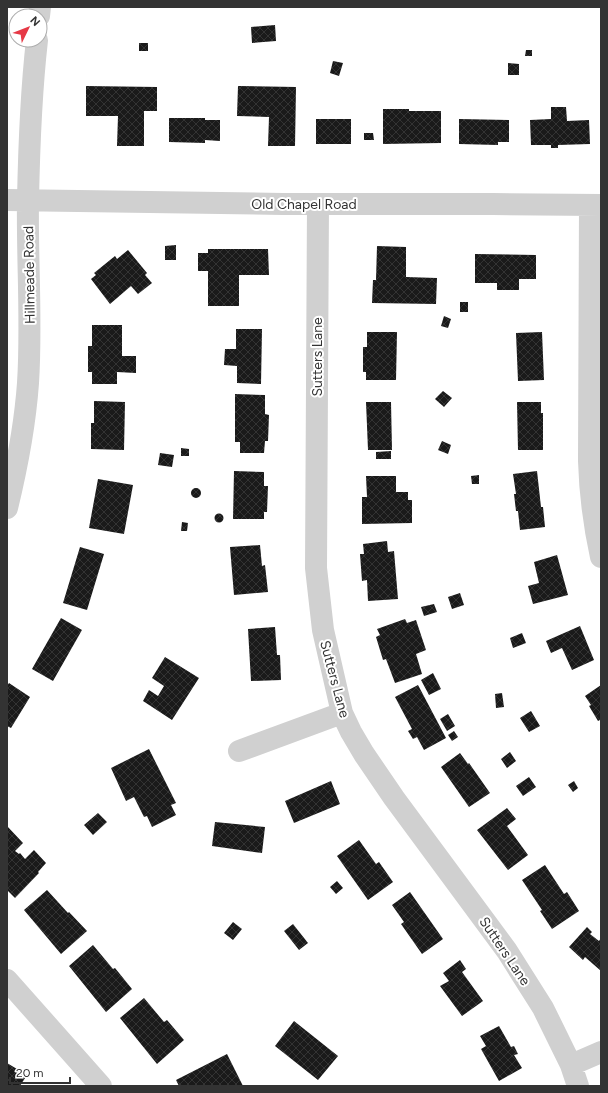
<svg xmlns="http://www.w3.org/2000/svg" width="608" height="1093" font-family="Figtree,sans-serif">
<defs>
<pattern id="building-cross-hatch" width="8" height="8" patternUnits="userSpaceOnUse"><rect width="8" height="8" fill="#1a1a1a"/><path d="M0 0l8 8M0 8l8-8" fill="none" stroke="#333"/></pattern>
</defs>
<rect width="100%" height="100%" fill="#fff"/>
<path fill="url(#building-cross-hatch)" d="M 275,25 L 276,41 L 252,43 L 251,27 Z
M 139,43 L 148,43 L 148,51 L 139,51 Z
M 526,50 L 532,50 L 532,56 L 525,56 Z
M 333,61 L 343,63 L 339,76 L 330,73 Z
M 508,63 L 519,64 L 519,75 L 508,75 Z
M 86,86 L 157,87 L 157,111 L 144,111 L 144,146 L 117,146 L 118,116 L 86,116 Z
M 238,86 L 296,87 L 295,146 L 268,146 L 269,117 L 237,116 Z
M 551,107 L 566,107 L 567,121 L 589,120 L 590,144 L 558,145 L 558,148 L 551,148 L 551,145 L 531,145 L 530,120 L 551,119 Z
M 383,109 L 409,109 L 409,111 L 441,111 L 441,143 L 383,144 Z
M 169,118 L 205,118 L 205,120 L 220,120 L 220,141 L 205,140 L 205,143 L 169,142 Z
M 316,119 L 351,119 L 351,144 L 316,144 Z
M 459,119 L 509,120 L 509,142 L 498,142 L 498,145 L 459,144 Z
M 364,133 L 373,133 L 374,140 L 364,140 Z
M 176,245 L 176,260 L 165,260 L 165,246 Z
M 377,246 L 406,247 L 406,277 L 437,278 L 436,304 L 372,303 L 373,280 L 376,280 Z
M 208,249 L 268,249 L 269,275 L 239,275 L 239,306 L 208,306 L 208,271 L 198,271 L 198,253 L 208,253 Z
M 128,250 L 147,273 L 145,275 L 152,283 L 138,294 L 131,286 L 110,304 L 91,279 L 96,275 L 94,273 L 115,256 L 117,259 Z
M 475,254 L 536,255 L 536,279 L 519,279 L 519,290 L 497,290 L 497,283 L 475,283 Z
M 460,302 L 468,302 L 468,312 L 460,312 Z
M 444,316 L 451,319 L 448,328 L 441,326 Z
M 92,325 L 122,325 L 122,356 L 136,356 L 136,373 L 117,372 L 117,384 L 92,384 L 92,372 L 88,372 L 88,346 L 92,346 Z
M 236,329 L 262,329 L 261,384 L 237,383 L 237,366 L 224,365 L 225,349 L 236,349 Z
M 367,332 L 397,332 L 396,380 L 366,380 L 366,372 L 363,372 L 363,347 L 367,347 Z
M 542,332 L 544,380 L 518,381 L 516,333 Z
M 443,391 L 452,398 L 444,407 L 435,399 Z
M 235,394 L 265,395 L 265,414 L 269,415 L 268,441 L 265,441 L 264,453 L 240,453 L 240,442 L 235,442 Z
M 94,401 L 125,402 L 124,450 L 91,449 L 91,423 L 94,423 Z
M 366,402 L 391,402 L 392,450 L 368,450 Z
M 517,402 L 541,402 L 541,413 L 543,413 L 543,450 L 518,450 Z
M 442,441 L 451,445 L 448,454 L 438,450 Z
M 181,448 L 189,449 L 189,456 L 181,456 Z
M 391,451 L 391,459 L 376,459 L 376,452 Z
M 160,453 L 174,455 L 172,467 L 158,465 Z
M 234,471 L 264,472 L 264,486 L 268,486 L 267,512 L 264,512 L 264,519 L 233,519 Z
M 537,471 L 541,507 L 543,507 L 545,527 L 520,530 L 518,511 L 516,511 L 514,494 L 516,494 L 513,474 Z
M 479,475 L 479,484 L 472,484 L 471,476 Z
M 366,476 L 396,476 L 396,492 L 408,492 L 408,500 L 412,500 L 412,523 L 362,524 L 362,497 L 367,497 Z
M 98,479 L 133,485 L 124,534 L 89,528 Z
M191 493a5 5 0 1 1 10 0a5 5 0 1 1-10 0Z
M214.5 518a4.5 4.5 0 1 1 9 0a4.5 4.5 0 1 1-9 0Z
M 182,522 L 188,523 L 187,531 L 181,531 Z
M 387,541 L 388,552 L 394,551 L 398,599 L 368,601 L 367,580 L 362,581 L 360,554 L 364,554 L 363,544 Z
M 260,545 L 262,566 L 265,565 L 268,592 L 234,595 L 230,547 Z
M 80,547 L 104,554 L 87,610 L 63,603 Z
M 557,555 L 568,595 L 533,604 L 528,586 L 539,583 L 534,562 Z
M 460,593 L 464,605 L 452,609 L 448,597 Z
M 434,604 L 437,612 L 424,616 L 421,607 Z
M 61,618 L 82,630 L 53,681 L 32,669 Z
M 405,619 L 407,623 L 416,620 L 426,650 L 416,654 L 422,674 L 395,683 L 386,659 L 383,660 L 376,637 L 380,635 L 377,629 Z
M 580,626 L 594,660 L 572,670 L 562,648 L 551,653 L 546,641 Z
M 275,627 L 277,655 L 280,655 L 281,680 L 251,681 L 248,629 Z
M 522,633 L 526,643 L 513,648 L 510,638 Z
M 165,657 L 199,678 L 172,720 L 143,701 L 149,690 L 158,696 L 164,686 L 152,678 Z
M 433,673 L 441,689 L 429,695 L 421,680 Z
M 9,683 L 30,697 L 11,728 L 7,726 L 7,686 Z
M 418,685 L 446,738 L 424,750 L 417,737 L 413,739 L 408,731 L 412,729 L 395,697 Z
M 601,685 L 601,721 L 600,720 L 598,721 L 589,706 L 591,705 L 585,696 Z
M 502,693 L 504,707 L 496,708 L 495,694 Z
M 531,711 L 540,726 L 529,732 L 520,718 Z
M 448,714 L 455,726 L 447,731 L 440,719 Z
M 454,731 L 458,737 L 452,741 L 448,735 Z
M 149,749 L 176,803 L 171,805 L 176,815 L 152,827 L 147,816 L 144,817 L 134,797 L 126,801 L 111,768 Z
M 510,752 L 516,761 L 507,768 L 501,759 Z
M 460,753 L 468,764 L 469,763 L 490,793 L 469,807 L 441,767 Z
M 529,777 L 536,787 L 523,796 L 516,786 Z
M 331,781 L 340,804 L 294,823 L 285,801 Z
M 574,781 L 578,788 L 573,792 L 568,785 Z
M 507,808 L 516,819 L 507,826 L 528,855 L 508,870 L 477,830 Z
M 98,813 L 107,822 L 93,835 L 84,825 Z
M 215,822 L 265,827 L 262,853 L 212,846 Z
M 7,826 L 23,843 L 15,851 L 19,854 L 20,853 L 25,859 L 34,850 L 46,863 L 38,872 L 39,873 L 15,898 L 7,890 Z
M 359,840 L 376,864 L 379,862 L 393,882 L 368,900 L 337,856 Z
M 545,865 L 564,894 L 567,892 L 579,911 L 552,929 L 540,911 L 542,910 L 522,880 Z
M 337,881 L 343,888 L 336,894 L 330,887 Z
M 47,890 L 68,913 L 69,912 L 87,931 L 61,954 L 24,910 Z
M 410,892 L 443,939 L 422,954 L 401,924 L 404,922 L 392,905 Z
M 233,922 L 242,929 L 233,940 L 224,933 Z
M 293,924 L 308,943 L 299,950 L 284,931 Z
M 587,927 L 592,932 L 590,934 L 599,941 L 601,938 L 601,971 L 585,957 L 583,960 L 569,947 Z
M 93,945 L 113,969 L 115,968 L 132,989 L 106,1012 L 69,966 Z
M 460,960 L 466,969 L 462,972 L 483,1001 L 462,1016 L 440,986 L 449,981 L 443,973 Z
M 144,998 L 164,1022 L 167,1020 L 184,1040 L 157,1064 L 120,1018 Z
M 294,1021 L 338,1056 L 318,1080 L 275,1046 Z
M 499,1026 L 511,1047 L 514,1046 L 518,1054 L 514,1055 L 522,1068 L 499,1081 L 481,1049 L 486,1046 L 480,1036 Z
M 227,1054 L 243,1086 L 179,1086 L 176,1080 Z
M 7,1063 L 27,1075 L 20,1086 L 7,1086 Z"/>
<g fill="none" stroke-linecap="round" stroke-linejoin="round">
<path stroke="#d0d0d0" stroke-width="22" d="M 39,16 L 40,7
M 7,200 L 283,204 L 493,204 L 601,205
M 318,204 L 316,568 L 323,630 L 342,713 L 351,732 L 364,754 L 394,798 L 507,951 L 543,1008 L 571,1065 L 578,1086
M 590,205 L 589,461 C 590,494 594,525 601,557
M 7,508 C 17,467 25,425 28,383 C 32,322 27,261 28,201 C 29,147 31,93 37,40
M 239,751 L 342,713
M 7,980 L 101,1086
M 571,1065 L 601,1052"/>
</g>
<g text-anchor="middle" stroke-width="4" stroke-linejoin="round" paint-order="stroke">
<g font-size="14" fill="#333" stroke="#fff">
<text x="304" y="209">Old Chapel Road</text>
<text transform="translate(29 275) rotate(-91)" y="5">Hillmeade Road</text>
<text transform="translate(317 357) rotate(-90)" y="5">Sutters Lane</text>
<text transform="translate(335 679) rotate(75)" y="5">Sutters Lane</text>
<text transform="translate(505 951) rotate(56)" y="5">Sutters Lane</text>
</g>
</g>
<rect width="608" height="1093" fill="none" stroke="#333333" stroke-width="16"/>
<g transform="translate(28 28) rotate(47)"><circle r="19" fill="#ffffff" stroke="#adadad"/>
<path d="M0-3L7 15L0 10L-7 15Z" fill="#e63946"/>
<text y="-6" font-size="11" font-weight="bold" text-anchor="middle" fill="#333333">N</text>
</g>
<path d="M10 1077v6h60v-6" fill="none" stroke="#333333" stroke-width="2"/>
<text x="16" y="1077" font-size="12" fill="#333333" stroke="#ffffff" stroke-width="3" paint-order="stroke">20 m</text>
</svg>
